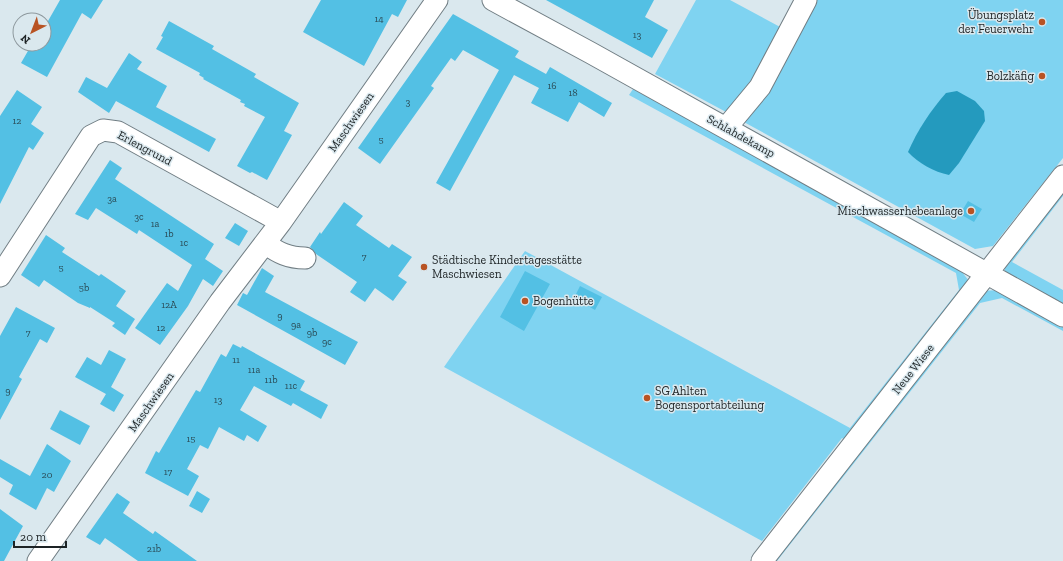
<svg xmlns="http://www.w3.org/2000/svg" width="1063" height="561" font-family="'Zilla Slab',serif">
<rect width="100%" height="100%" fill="#dae8ee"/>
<path fill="#7fd3f1" d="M 696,0 L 730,0 L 782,28 L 753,82 L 728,113 L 655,74 Z
M 814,0 L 1063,0 L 1063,158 L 993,246 L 975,249 L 742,121 Z
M 633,89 L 937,254 L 962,272 L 969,281 L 845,440 L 842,438 L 762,541 L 444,367 L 525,251 L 850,428 L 959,290 L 956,273 L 629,95 Z
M 1063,187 L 1063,196 L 1012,262 L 1063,290 L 1063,308 L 1006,276 L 1004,265 Z
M 999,290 L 1063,324 L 1063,331 L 1002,298 L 980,303 L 777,561 L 768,561 L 981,291 Z"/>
<path fill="#249abe" d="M 957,91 L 975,101 L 984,111 L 985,121 L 959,163 L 949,175 C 934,172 918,163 908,152 C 917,131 931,110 946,93 Z"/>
<path fill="#53c0e4" d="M 60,0 L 103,0 L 91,19 L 82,13 L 47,77 L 21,63 L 32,44 L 44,44 L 44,28 Z
M 321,0 L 407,0 L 398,17 L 392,14 L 364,66 L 303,32 Z
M 546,0 L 654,0 L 645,17 L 668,30 L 652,58 Z
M 453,14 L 519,51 L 515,57 L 546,74 L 550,67 L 612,103 L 604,117 L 579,102 L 568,122 L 531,103 L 539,88 L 514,75 L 450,191 L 436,183 L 499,70 L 463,50 L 455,61 L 451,58 L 431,86 L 434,88 L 380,164 L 358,148 Z
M 169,21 L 214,46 L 212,49 L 256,74 L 254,77 L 299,103 L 284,131 L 292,135 L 267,180 L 252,172 L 250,173 L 237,166 L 265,117 L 244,106 L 245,104 L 240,102 L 241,100 L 203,79 L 204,78 L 199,75 L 200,73 L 156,49 L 163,37 L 161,36 Z
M 129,53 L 142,62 L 137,69 L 167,86 L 156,107 L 216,139 L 209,152 L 116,101 L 109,113 L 78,92 L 86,77 L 107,88 Z
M 17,90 L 42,107 L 31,124 L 44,133 L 33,150 L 29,147 L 0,204 L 0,116 Z
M 110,160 L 122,168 L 115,179 L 214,244 L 205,259 L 223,271 L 213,286 L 203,279 L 188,306 L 160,345 L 135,328 L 167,283 L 178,291 L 192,265 L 139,230 L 137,234 L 96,208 L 88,220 L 75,214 Z
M 968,201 L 982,209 L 974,222 L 960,214 Z
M 344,202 L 363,216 L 356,225 L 389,248 L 392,244 L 412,257 L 398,276 L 407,282 L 393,301 L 375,288 L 365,302 L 350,292 L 357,282 L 316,254 L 310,247 L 320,232 L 321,234 Z
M 235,223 L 248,231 L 239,246 L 225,238 Z
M 46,235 L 65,248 L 62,252 L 99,276 L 101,274 L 126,291 L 116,306 L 135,319 L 125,335 L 112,326 L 115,323 L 90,307 L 90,308 L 78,303 L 44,280 L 39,287 L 21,275 Z
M 262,268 L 274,276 L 265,292 L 358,342 L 345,365 L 237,305 L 243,293 L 247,295 Z
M 525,271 L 550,284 L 524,331 L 500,317 Z
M 580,286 L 602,297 L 595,310 L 574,298 Z
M 16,307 L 55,328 L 47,343 L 40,339 L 19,377 L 22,379 L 0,420 L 0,336 Z
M 233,344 L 241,348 L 242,346 L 305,381 L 300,390 L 328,405 L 321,419 L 293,403 L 291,406 L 254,386 L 240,410 L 267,426 L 258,442 L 247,435 L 244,441 L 219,427 L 208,449 L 200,445 L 187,469 L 199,476 L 188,496 L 145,473 L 156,451 L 159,453 L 196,390 L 200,392 L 221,354 L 226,357 Z
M 109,350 L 126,359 L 111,387 L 124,395 L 114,412 L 100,404 L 106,394 L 75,377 L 87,357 L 101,365 Z
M 60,410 L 90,426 L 80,445 L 50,429 Z
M 47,444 L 71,461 L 54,492 L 47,488 L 36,510 L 9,494 L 13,485 L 0,477 L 0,459 L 30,476 Z
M 197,491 L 210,499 L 202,513 L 189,506 Z
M 117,493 L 130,502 L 123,513 L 153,534 L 155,531 L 197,561 L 138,561 L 105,538 L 100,545 L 86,537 Z
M 0,509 L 23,526 L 4,561 L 0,561 Z"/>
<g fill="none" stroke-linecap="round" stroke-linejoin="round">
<g stroke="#717e84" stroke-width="23">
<path id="minor" d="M 493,0 L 591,53 L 1063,316
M 726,128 L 760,87 L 806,0
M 265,243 C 278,253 289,258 305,258
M 0,276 L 91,136 L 103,130 L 118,132 L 281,222
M 38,561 L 220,302 L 281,222 L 437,0
M 762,561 L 1063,176"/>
</g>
<use href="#minor" stroke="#fff" stroke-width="21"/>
</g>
<g fill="#b85323" stroke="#dae8ee" stroke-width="1.5">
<circle cx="1042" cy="22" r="4"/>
<circle cx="1042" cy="76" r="4"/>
<circle cx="971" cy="211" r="4"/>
<circle cx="424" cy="267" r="4"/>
<circle cx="525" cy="301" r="4"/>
<circle cx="647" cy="398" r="4"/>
</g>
<g text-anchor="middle" stroke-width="3" stroke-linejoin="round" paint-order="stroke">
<g font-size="10" fill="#2a4a55">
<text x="379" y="22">14</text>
<text x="637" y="38">13</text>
<text x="552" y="89">16</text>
<text x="573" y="96">18</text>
<text x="408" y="105">3</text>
<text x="17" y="124">12</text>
<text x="381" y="143">5</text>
<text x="112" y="202">3a</text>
<text x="139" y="220">3c</text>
<text x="155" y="227">1a</text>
<text x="169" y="237">1b</text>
<text x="184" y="246">1c</text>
<text x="364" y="260">7</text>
<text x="61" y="271">5</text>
<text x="84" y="291">5b</text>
<text x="169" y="308">12A</text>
<text x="280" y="319">9</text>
<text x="296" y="328">9a</text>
<text x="161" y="331">12</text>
<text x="28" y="336">7</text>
<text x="312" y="336">9b</text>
<text x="327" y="345">9c</text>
<text x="236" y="363">11</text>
<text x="254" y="373">11a</text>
<text x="271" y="383">11b</text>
<text x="291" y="389">11c</text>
<text x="8" y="394">9</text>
<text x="218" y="403">13</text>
<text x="191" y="442">15</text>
<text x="168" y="475">17</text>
<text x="47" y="478">20</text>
<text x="154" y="552">21b</text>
</g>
<g font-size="12" fill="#1d2325" stroke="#dae8ee" text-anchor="end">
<text x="1034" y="19">Übungsplatz<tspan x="1034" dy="14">der Feuerwehr</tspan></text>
<text x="1034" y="80">Bolzkäfig</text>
<text x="963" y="215">Mischwasserhebeanlage</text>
<text x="432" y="264" text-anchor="start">Städtische Kindertagesstätte<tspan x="432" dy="14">Maschwiesen</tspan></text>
<text x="533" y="305" text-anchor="start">Bogenhütte</text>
<text x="655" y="395" text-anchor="start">SG Ahlten<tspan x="655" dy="14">Bogensportabteilung</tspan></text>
</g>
<g font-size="12" fill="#1d2325" stroke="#dae8ee">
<text transform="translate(351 122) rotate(-55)" y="4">Maschwiesen</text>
<text transform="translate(741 136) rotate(29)" y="4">Schlahdekamp</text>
<text transform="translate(145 148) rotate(28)" y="4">Erlengrund</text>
<text transform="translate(913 369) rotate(-52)" y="4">Neue Wiese</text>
<text transform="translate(151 402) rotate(-55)" y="4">Maschwiesen</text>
</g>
</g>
<g transform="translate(32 32) rotate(222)"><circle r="19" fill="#dae8ee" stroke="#8e999e"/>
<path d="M0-3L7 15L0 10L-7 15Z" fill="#b85323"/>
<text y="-6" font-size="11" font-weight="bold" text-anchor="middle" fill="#1d2325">N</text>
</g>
<path d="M14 541v6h52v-6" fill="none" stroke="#1d2325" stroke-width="2"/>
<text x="20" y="541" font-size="12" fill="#1d2325" stroke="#dae8ee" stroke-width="3" paint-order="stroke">20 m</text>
</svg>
